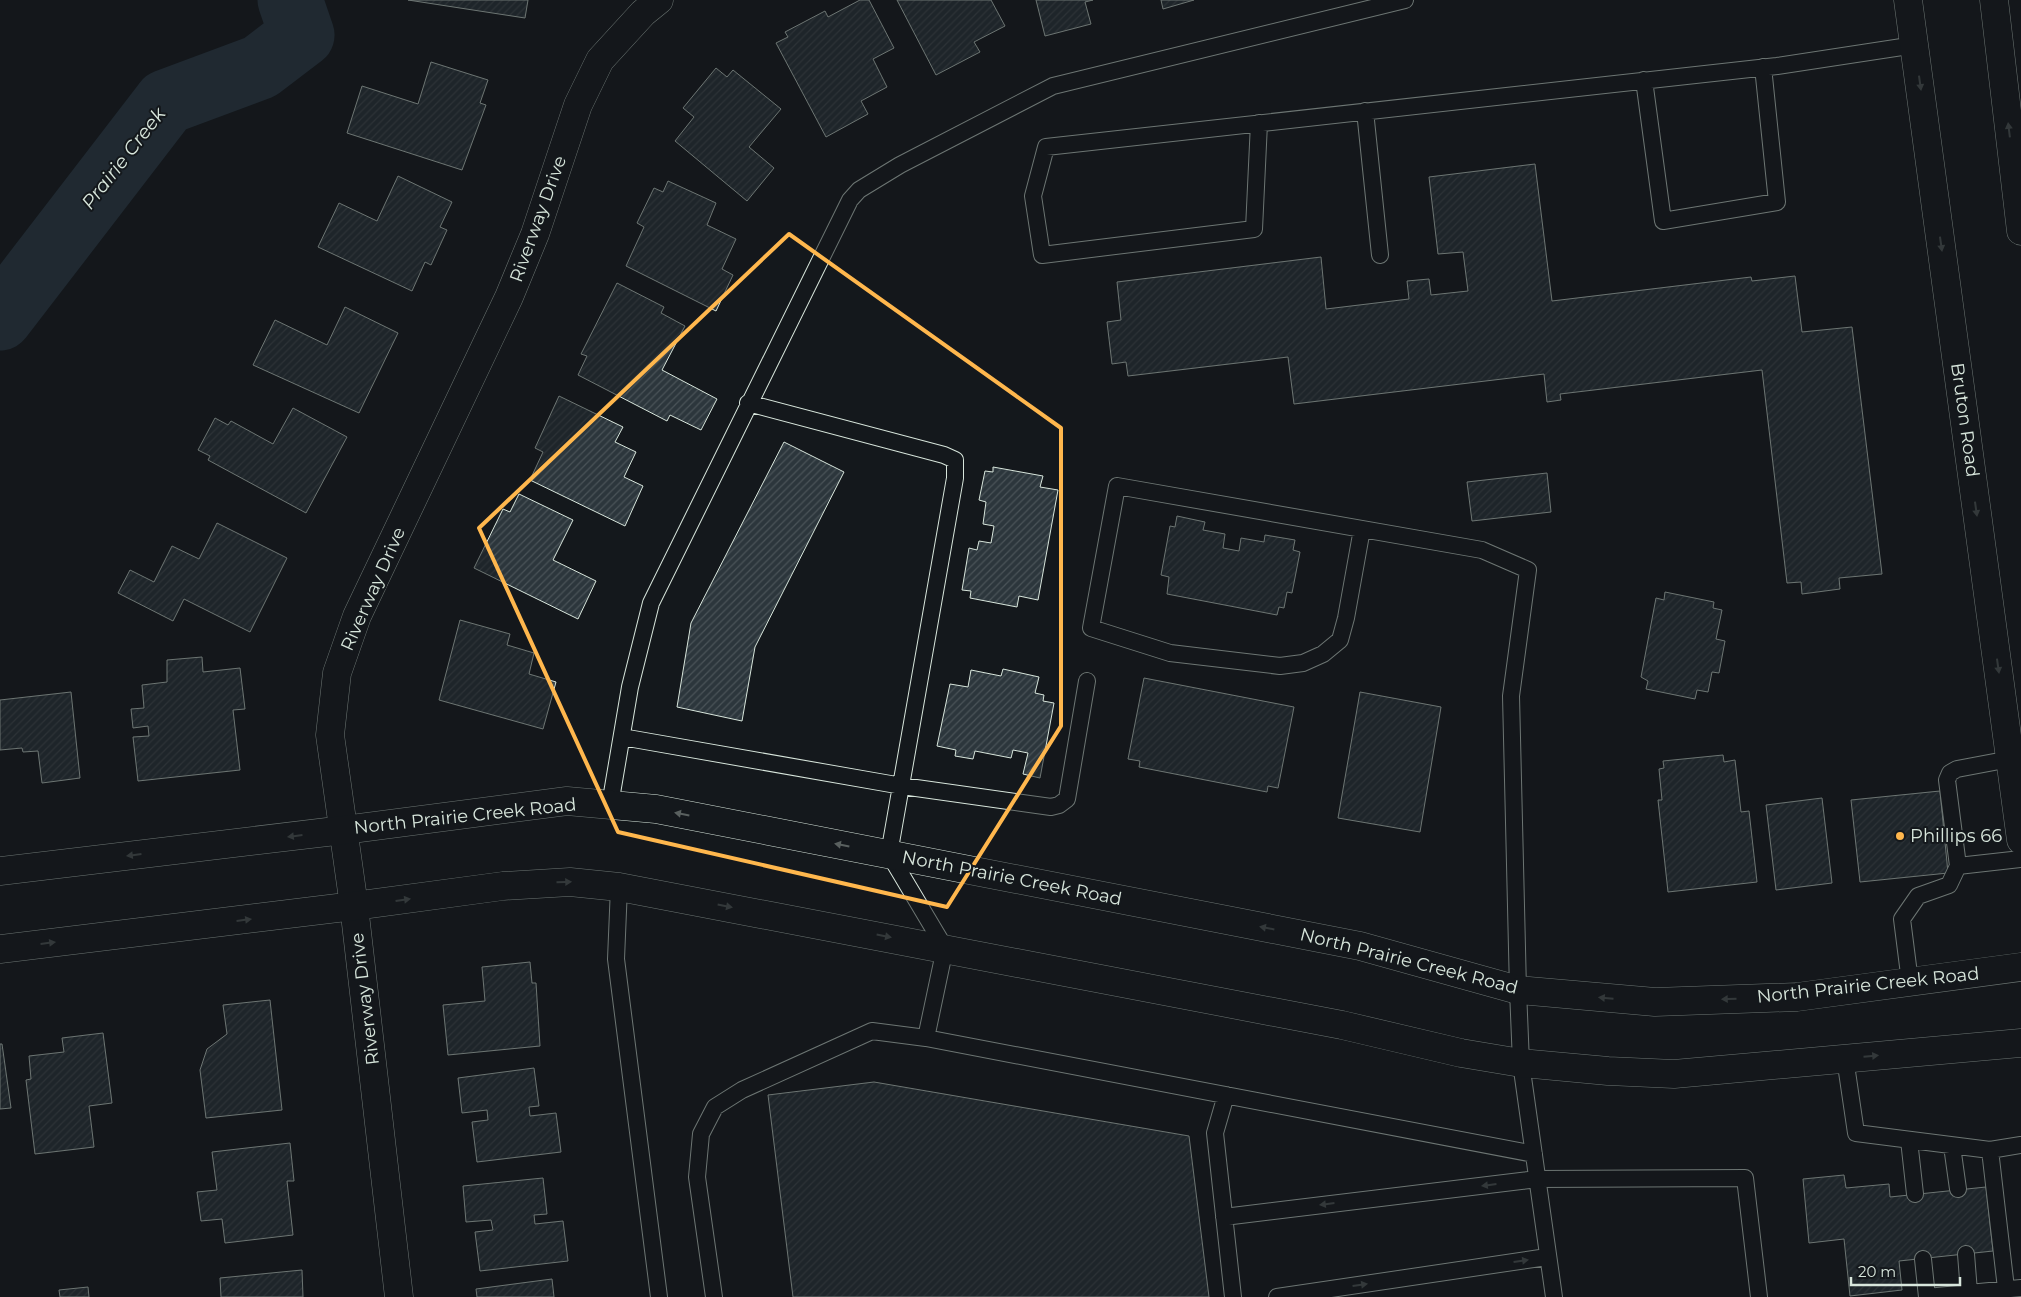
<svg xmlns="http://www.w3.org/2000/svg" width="2021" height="1297" font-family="Montserrat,sans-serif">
<defs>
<pattern id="building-hatch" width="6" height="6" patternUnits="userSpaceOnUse" patternTransform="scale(1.25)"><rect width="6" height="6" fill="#2c363c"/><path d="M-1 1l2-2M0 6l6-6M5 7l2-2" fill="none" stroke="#4a5358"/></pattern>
</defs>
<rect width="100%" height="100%" fill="#14181c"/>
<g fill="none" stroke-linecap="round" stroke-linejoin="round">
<path stroke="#2f3f4d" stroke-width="65" d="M 0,318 L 166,102 L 260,67 L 302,35 L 290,0"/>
</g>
<path fill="url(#building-hatch)" stroke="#d8e6dc" d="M 408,0 L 528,0 L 525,18 Z
M 860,0 L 869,0 L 894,48 L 873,59 L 887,87 L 861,101 L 868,114 L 826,137 L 776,43 L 788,37 L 785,32 L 825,11 L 828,17 Z
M 897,0 L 991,0 L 1005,26 L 974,42 L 980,52 L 936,75 Z
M 1036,0 L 1093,0 L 1085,2 L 1091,24 L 1045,36 Z
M 1161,0 L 1194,0 L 1163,9 Z
M 431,62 L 488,80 L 480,103 L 486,105 L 462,170 L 347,133 L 362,86 L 418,104 Z
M 716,68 L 727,77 L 733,70 L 781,109 L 749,147 L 774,168 L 747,201 L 675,141 L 694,117 L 683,108 Z
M 1535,164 L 1552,301 L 1751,277 L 1752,281 L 1795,276 L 1802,332 L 1852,327 L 1882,574 L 1839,578 L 1840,589 L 1802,594 L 1801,582 L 1787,583 L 1762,370 L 1560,394 L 1561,400 L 1547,402 L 1544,374 L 1294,404 L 1288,357 L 1128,376 L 1126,362 L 1112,364 L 1107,322 L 1121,320 L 1117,282 L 1321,257 L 1326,309 L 1409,299 L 1407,281 L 1429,279 L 1431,295 L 1468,291 L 1463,252 L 1438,254 L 1429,177 Z
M 398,176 L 452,202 L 440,227 L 447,230 L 431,265 L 425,262 L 412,291 L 318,247 L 339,203 L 377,221 Z
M 668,181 L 716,203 L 707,225 L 736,239 L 722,269 L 733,275 L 716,311 L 626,266 L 644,227 L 637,223 L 654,188 L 663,192 Z
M 617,283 L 664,307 L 661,313 L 685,326 L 662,370 L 717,399 L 701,430 L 670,415 L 667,421 L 578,375 L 587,356 L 581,354 Z
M 345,307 L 398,333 L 359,413 L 253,365 L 275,320 L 327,345 Z
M 559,396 L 623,427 L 615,442 L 636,452 L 624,477 L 643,486 L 625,526 L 530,480 L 543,452 L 535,448 Z
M 293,408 L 347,437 L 306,513 L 208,460 L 210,456 L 198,450 L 215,418 L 228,425 L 231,421 L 273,444 Z
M 784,442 L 844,472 L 755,647 L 742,721 L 677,707 L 691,623 Z
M 993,467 L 1043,476 L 1040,487 L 1058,490 L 1038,600 L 1019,596 L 1017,607 L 970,598 L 971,591 L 962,590 L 969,548 L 977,550 L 979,541 L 991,543 L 994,526 L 983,524 L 986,502 L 979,500 L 985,471 L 993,472 Z
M 1547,473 L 1551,512 L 1472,521 L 1467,482 Z
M 519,494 L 573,520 L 553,560 L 596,581 L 578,619 L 474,568 L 503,509 L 510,512 Z
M 1177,516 L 1205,522 L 1203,530 L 1225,534 L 1223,548 L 1239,551 L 1241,538 L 1264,542 L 1265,535 L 1295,540 L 1293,550 L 1300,552 L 1292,593 L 1287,592 L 1284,608 L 1279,607 L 1277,615 L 1167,594 L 1169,577 L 1161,575 L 1170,526 L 1175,527 Z
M 217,523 L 287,558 L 250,632 L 184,599 L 173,621 L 118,593 L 130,570 L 154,582 L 172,546 L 199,559 Z
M 1665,592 L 1714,602 L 1713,608 L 1722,610 L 1716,639 L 1725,641 L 1719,673 L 1712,672 L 1708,692 L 1697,690 L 1695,699 L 1646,689 L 1648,681 L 1641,677 L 1656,598 L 1664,600 Z
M 460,620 L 510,634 L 507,645 L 534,653 L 529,674 L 556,682 L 543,729 L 439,700 Z
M 202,657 L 203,672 L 240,668 L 245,709 L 233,710 L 240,770 L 138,781 L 133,737 L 149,736 L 148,726 L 133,728 L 131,709 L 144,708 L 142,685 L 167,682 L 167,660 Z
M 1003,669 L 1039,677 L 1035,693 L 1044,695 L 1043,701 L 1054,703 L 1040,778 L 1023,774 L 1028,753 L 1013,750 L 1011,758 L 975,751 L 973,759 L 955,756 L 956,750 L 937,746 L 950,684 L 968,687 L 971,670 L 1001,676 Z
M 1144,678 L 1294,707 L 1278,788 L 1268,786 L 1267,792 L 1139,767 L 1140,761 L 1128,759 Z
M 71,692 L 80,778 L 42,783 L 38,751 L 23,752 L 22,748 L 0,750 L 0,700 Z
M 1360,692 L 1441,707 L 1420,832 L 1338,818 Z
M 1723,755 L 1724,762 L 1735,760 L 1741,812 L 1749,811 L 1757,882 L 1668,892 L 1658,800 L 1662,800 L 1659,769 L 1664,768 L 1663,761 Z
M 1940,791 L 1948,873 L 1860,882 L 1851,800 Z
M 1822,798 L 1832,883 L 1776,890 L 1766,805 Z
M 530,962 L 532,983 L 536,983 L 540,1046 L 448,1055 L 443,1005 L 485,1001 L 482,967 Z
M 270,1000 L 282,1110 L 206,1118 L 200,1070 L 207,1049 L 227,1034 L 223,1005 Z
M 103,1033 L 112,1103 L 89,1106 L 94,1147 L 35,1154 L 26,1080 L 31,1079 L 29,1056 L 64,1052 L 62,1038 Z
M 0,1044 L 2,1044 L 11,1108 L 0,1109 Z
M 534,1068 L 539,1106 L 529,1107 L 530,1116 L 556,1113 L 561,1152 L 477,1162 L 472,1122 L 488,1120 L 487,1110 L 462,1113 L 458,1078 Z
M 874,1082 L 1189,1136 L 1209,1297 L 793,1297 L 768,1095 Z
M 290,1143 L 294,1181 L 287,1181 L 293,1235 L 225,1243 L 222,1219 L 201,1221 L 197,1192 L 217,1190 L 212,1152 Z
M 1844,1175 L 1846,1188 L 1889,1184 L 1890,1197 L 1986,1187 L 1993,1251 L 1899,1261 L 1902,1290 L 1850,1296 L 1844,1239 L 1809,1243 L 1803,1179 Z
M 543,1178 L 547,1214 L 534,1215 L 535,1224 L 563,1221 L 568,1261 L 480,1271 L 475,1232 L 493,1230 L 491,1220 L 466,1222 L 463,1186 Z
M 302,1270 L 303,1297 L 221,1297 L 220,1278 Z
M 552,1279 L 554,1297 L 477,1297 L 476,1289 Z
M 88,1287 L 89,1297 L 60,1297 L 59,1290 Z"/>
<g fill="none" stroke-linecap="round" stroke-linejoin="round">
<g stroke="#d8e6dc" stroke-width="18">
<path id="lane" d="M 1644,80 L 1663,221 L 1777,202 L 1763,67
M 1365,111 L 1380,255
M 1259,123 L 1254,229 L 1042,255 L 1033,196 L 1046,147 L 1777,66 L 1915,45
M 748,403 L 944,455 L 955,460 L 955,478 L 889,854 L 945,948 L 926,1038
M 1362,529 L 1346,618 L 1340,640 L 1323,654 L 1303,663 L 1280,666 L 1170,653 L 1091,628 L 1117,486 L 1482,550 L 1528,570 L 1511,696 L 1518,990 L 1521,1063 L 1554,1297
M 622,737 L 902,786 L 1051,807 L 1059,805 L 1067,799 L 1087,681
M 610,805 L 630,687 L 651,603 L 850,200 L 859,190 L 900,165 L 1053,86 L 1405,0
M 1958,866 L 1947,780 L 1950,773 L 1957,769 L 2010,759
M 619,887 L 616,959 L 659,1297
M 1910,982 L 1902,919 L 1918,896 L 1949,885 L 1958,866 L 2021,859
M 1845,1058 L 1856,1133 L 1990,1150 L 2007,1297
M 1226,1095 L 1215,1133 L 1233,1297
M 1909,1140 L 1915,1194
M 1952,1146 L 1958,1189
M 1990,1150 L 2021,1145
M 1224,1217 L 1537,1179 L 1745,1178 L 1759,1297
M 1966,1254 L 1969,1292
M 1923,1259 L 1927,1297 L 2021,1288
M 714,1297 L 697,1177 L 701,1134 L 715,1107 L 742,1090 L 872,1031 L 926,1038 L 1534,1154
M 1277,1297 L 1547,1257"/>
</g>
<g stroke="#d8e6dc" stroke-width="29">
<path id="street" d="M 399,1297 L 354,906 L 330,735 L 337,673 L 357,616 L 509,297 L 535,234 L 578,105 L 600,60 L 643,13 L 659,0"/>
</g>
<g stroke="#d8e6dc" stroke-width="29">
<path id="secondary" d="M 1908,0 L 2021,840
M 1994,0 L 2021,231
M 0,871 L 344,830 L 567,801 L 656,809 L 1360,946 L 1518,990 L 1655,1002 L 1797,997 L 2021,967
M 0,949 L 354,906 L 503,886 L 570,882 L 619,887 L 1342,1025 L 1461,1053 L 1521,1063 L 1608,1071 L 1674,1074 L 2021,1043"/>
</g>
<use href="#lane" stroke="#14181c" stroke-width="16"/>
<use href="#street" stroke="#14181c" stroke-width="28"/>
<use href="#secondary" stroke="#14181c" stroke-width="28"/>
</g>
<defs><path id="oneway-solid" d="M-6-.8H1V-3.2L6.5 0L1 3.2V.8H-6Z" transform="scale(1.25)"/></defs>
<g fill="#59605f">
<use href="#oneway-solid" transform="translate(1920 83) rotate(82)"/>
<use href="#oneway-solid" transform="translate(2009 130) rotate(-97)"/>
<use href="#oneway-solid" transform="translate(1941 244) rotate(82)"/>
<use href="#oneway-solid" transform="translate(1976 509) rotate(82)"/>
<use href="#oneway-solid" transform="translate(1998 666) rotate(82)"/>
<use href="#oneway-solid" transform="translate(682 814) rotate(-169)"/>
<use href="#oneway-solid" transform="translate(295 836) rotate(173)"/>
<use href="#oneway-solid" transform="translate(842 845) rotate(-169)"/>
<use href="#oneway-solid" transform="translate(134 855) rotate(173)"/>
<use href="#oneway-solid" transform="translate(564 882) rotate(-2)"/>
<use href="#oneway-solid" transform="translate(403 900) rotate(-8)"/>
<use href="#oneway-solid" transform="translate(725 906) rotate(11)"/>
<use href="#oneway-solid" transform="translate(244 920) rotate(-7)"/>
<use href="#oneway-solid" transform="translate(1267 928) rotate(-169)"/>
<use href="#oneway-solid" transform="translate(884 936) rotate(11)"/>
<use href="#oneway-solid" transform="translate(48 943) rotate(-7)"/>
<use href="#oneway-solid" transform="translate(1606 998) rotate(-175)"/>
<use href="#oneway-solid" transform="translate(1729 999) rotate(178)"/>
<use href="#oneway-solid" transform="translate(1871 1056) rotate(-5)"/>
<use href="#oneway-solid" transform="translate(1489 1185) rotate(173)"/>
<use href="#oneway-solid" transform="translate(1327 1204) rotate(173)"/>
<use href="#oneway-solid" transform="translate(1521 1261) rotate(-8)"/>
<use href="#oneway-solid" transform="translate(1360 1285) rotate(-8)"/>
</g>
<path d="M0 0H2021V1297H0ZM 789,234 L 1061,428 L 1061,726 L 947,907 L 618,832 L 479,528 Z" fill="#14181c" fill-opacity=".55" fill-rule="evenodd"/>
<path fill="none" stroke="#ffb74d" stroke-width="4" stroke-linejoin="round" d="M 789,234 L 1061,428 L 1061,726 L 947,907 L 618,832 L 479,528 Z"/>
<circle fill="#ffb74d" stroke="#14181c" stroke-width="2" cx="1900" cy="836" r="5"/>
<g text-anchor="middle" stroke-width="4" stroke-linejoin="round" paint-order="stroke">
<g font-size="18" fill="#d8e6dc" stroke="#14181c">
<text transform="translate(538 219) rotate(-70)" y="6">Riverway Drive</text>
<text transform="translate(1965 420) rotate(82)" y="6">Bruton Road</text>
<text transform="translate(373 589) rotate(-66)" y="6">Riverway Drive</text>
<text transform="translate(465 816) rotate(-6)" y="6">North Prairie Creek Road</text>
<text transform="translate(1012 878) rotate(11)" y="6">North Prairie Creek Road</text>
<text transform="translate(1409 961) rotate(14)" y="6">North Prairie Creek Road</text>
<text transform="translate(1868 985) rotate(-6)" y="6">North Prairie Creek Road</text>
<text transform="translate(365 999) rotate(-97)" y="6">Riverway Drive</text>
</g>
<g font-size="18" fill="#d8e6dc" stroke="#14181c" text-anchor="start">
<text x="1910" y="842">Phillips 66</text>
</g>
<g font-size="19" font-style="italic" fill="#d8e6dc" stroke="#14181c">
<text transform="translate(123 158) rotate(-52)" y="7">Prairie Creek</text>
</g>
</g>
<path d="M1851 1277v8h109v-8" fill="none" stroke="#d8e6dc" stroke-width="2.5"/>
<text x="1858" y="1277" font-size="15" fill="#d8e6dc" stroke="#14181c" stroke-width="4" paint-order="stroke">20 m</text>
</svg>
